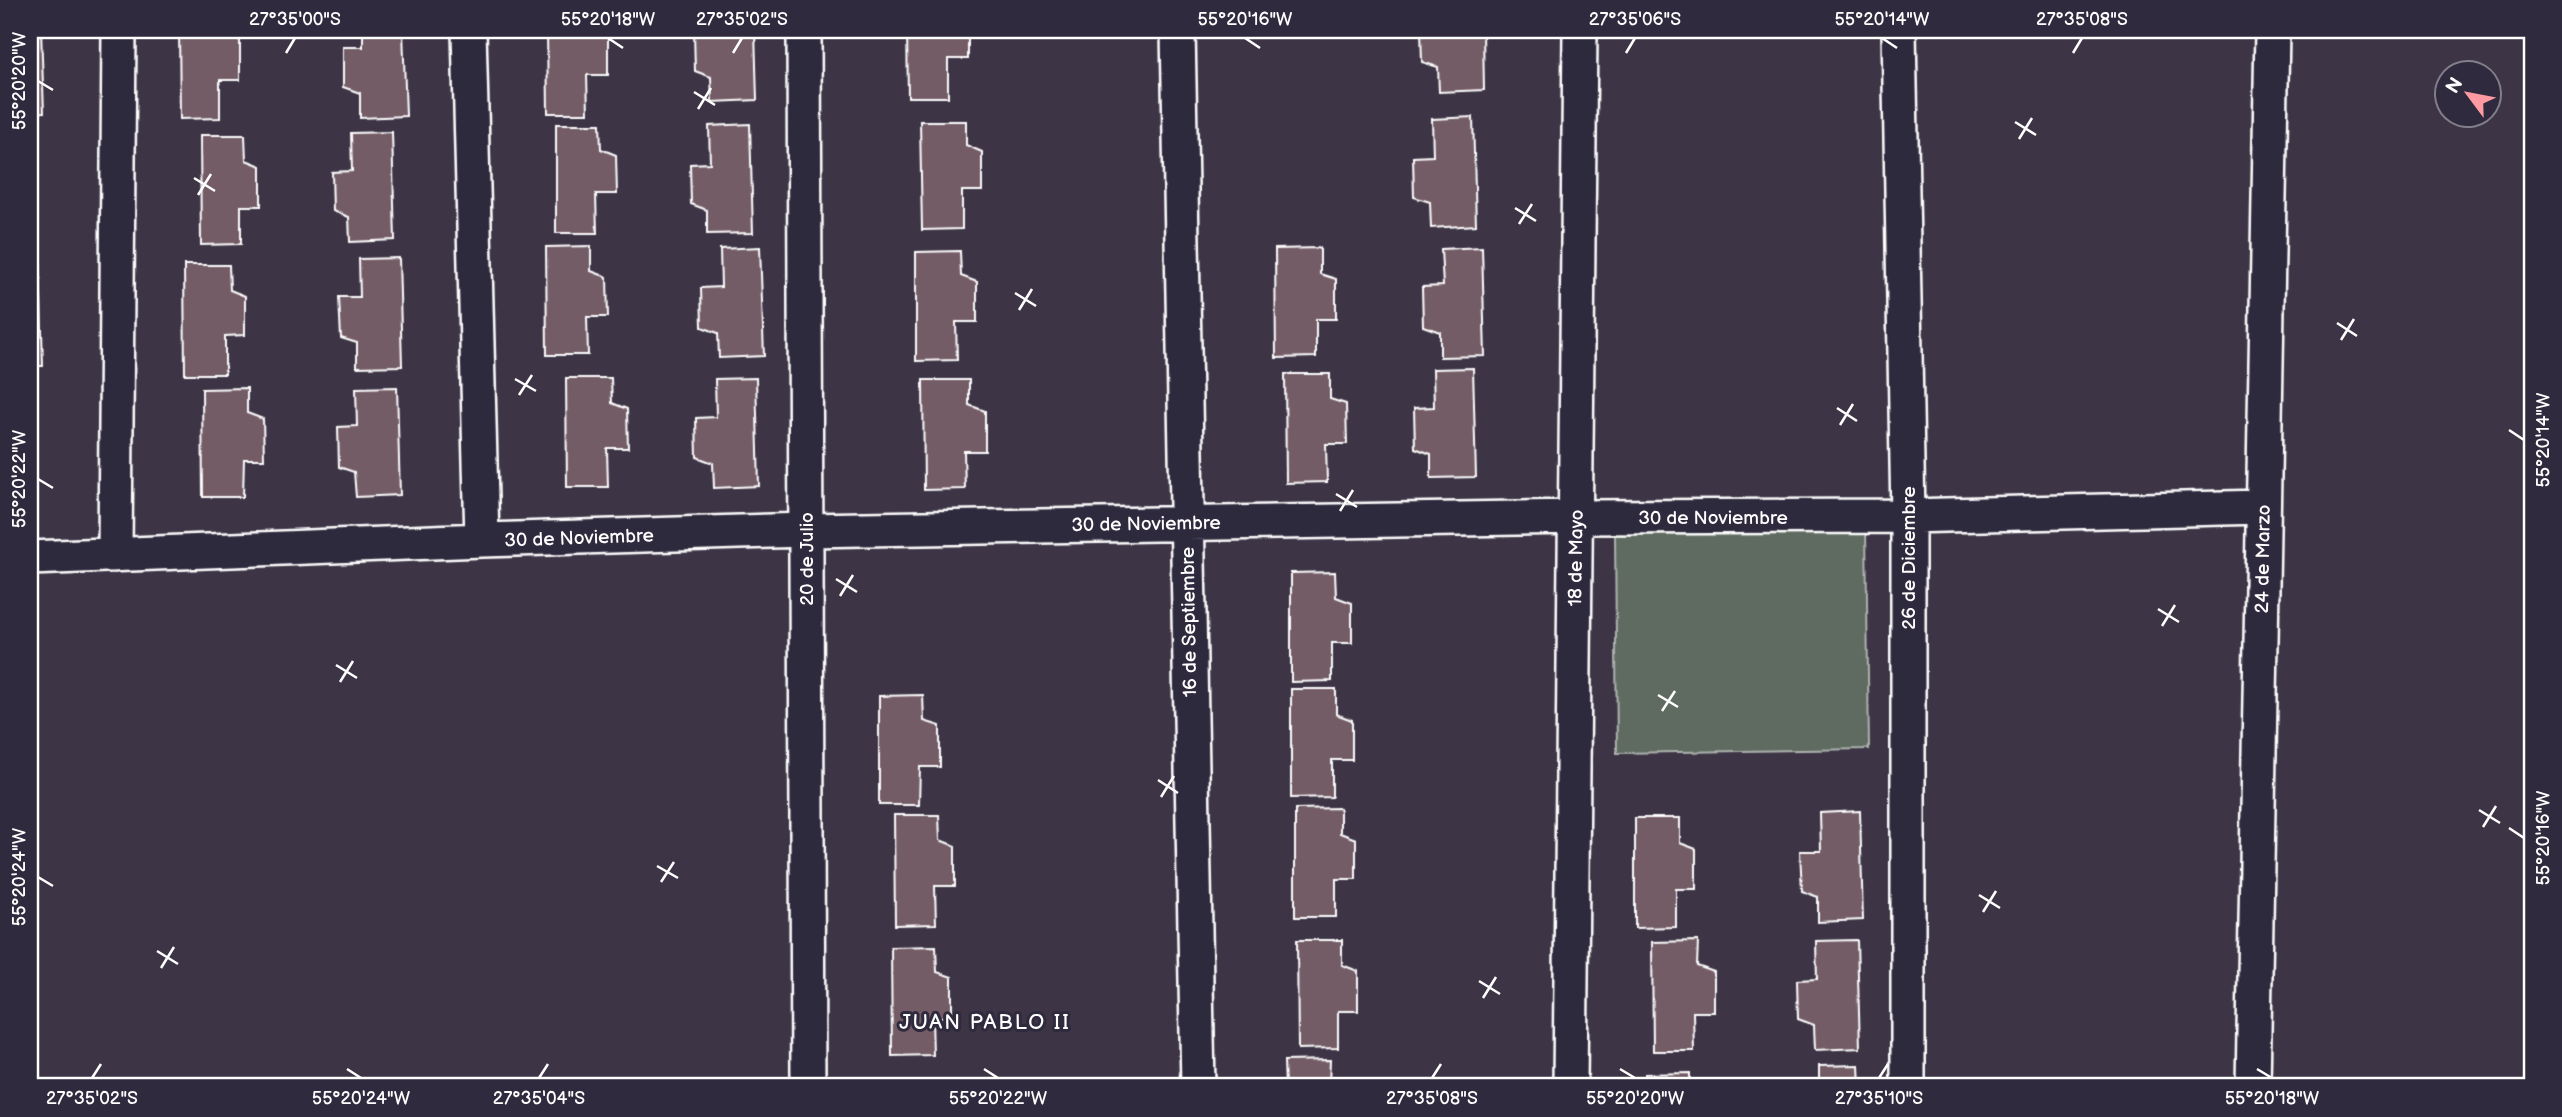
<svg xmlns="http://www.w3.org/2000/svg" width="2562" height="1117" font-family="'Balsamiq Sans',sans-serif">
<rect width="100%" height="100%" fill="#3d3445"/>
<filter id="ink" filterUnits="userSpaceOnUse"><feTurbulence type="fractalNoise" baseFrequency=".0143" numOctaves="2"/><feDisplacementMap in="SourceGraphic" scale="14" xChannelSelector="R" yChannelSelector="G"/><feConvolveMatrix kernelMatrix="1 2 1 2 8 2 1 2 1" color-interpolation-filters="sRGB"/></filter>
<g filter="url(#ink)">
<path fill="#5e6a60" stroke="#aeb4b0" stroke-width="2" d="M 1866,528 L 1869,749 L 1617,753 L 1615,532 Z"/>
<path fill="#735b66" stroke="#fff" stroke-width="2" d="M 30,30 L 41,30 L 44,112 L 30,113 Z
M 179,30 L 224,30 L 224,35 L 240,40 L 240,80 L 220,80 L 220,118 L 180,119 Z
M 363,30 L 403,30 L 406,116 L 360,118 L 360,93 L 343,87 L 343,47 L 363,47 Z
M 547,30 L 594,30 L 608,35 L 608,75 L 587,75 L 588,113 L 548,113 Z
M 714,30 L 755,30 L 757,100 L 712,102 L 711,77 L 695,71 L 694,31 Z
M 907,30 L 968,30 L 968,59 L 948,59 L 948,97 L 908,97 Z
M 1421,30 L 1483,30 L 1484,90 L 1439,92 L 1438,67 L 1422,62 Z
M 1473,117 L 1476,225 L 1431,228 L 1430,202 L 1414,197 L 1413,157 L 1433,156 L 1432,119 Z
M 920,121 L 966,121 L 966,145 L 982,152 L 982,191 L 962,191 L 962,229 L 922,230 Z
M 556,124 L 600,124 L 601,149 L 616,155 L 617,194 L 596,194 L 597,233 L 556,233 Z
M 750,124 L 753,233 L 707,234 L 707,210 L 691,204 L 690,164 L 710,163 L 709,126 Z
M 392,132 L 395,240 L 350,242 L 349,217 L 333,211 L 332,172 L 352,171 L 351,133 Z
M 200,135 L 245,135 L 246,160 L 261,166 L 261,206 L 241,206 L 241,244 L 201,245 Z
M 591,246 L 591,271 L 607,277 L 608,317 L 587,317 L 588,355 L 547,355 L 546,247 Z
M 760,247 L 764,356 L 719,358 L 718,333 L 702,327 L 701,288 L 721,287 L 720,249 Z
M 1482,247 L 1485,356 L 1440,357 L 1440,332 L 1423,326 L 1422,287 L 1443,286 L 1441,249 Z
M 1320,248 L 1320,274 L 1336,279 L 1336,319 L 1316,319 L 1316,357 L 1276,358 L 1275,249 Z
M 960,251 L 961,276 L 977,282 L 977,322 L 956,322 L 957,360 L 916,361 L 916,252 Z
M 30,257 L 40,257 L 43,366 L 30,366 Z
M 399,258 L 402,366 L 357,367 L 357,343 L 341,338 L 339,297 L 360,297 L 359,259 Z
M 184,265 L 229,265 L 230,290 L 245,296 L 245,335 L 225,336 L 225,374 L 185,374 Z
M 1473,368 L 1476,477 L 1431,478 L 1431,454 L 1415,448 L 1414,408 L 1434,407 L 1433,369 Z
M 1285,374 L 1330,374 L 1330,399 L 1346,404 L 1347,444 L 1326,444 L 1327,482 L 1286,483 Z
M 566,378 L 611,378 L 612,403 L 627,409 L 628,448 L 607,448 L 608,487 L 567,487 Z
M 756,378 L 759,486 L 714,488 L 713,463 L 697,457 L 696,418 L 716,417 L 715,379 Z
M 923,380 L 969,380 L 969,405 L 985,411 L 985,451 L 964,451 L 965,489 L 924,490 Z
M 30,382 L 34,491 L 30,491 Z
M 397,387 L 400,495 L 356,497 L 354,472 L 339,467 L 338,427 L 357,426 L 356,388 Z
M 247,388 L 247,413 L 263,419 L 264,459 L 244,459 L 243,497 L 203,497 L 202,389 Z
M 1335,572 L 1336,597 L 1352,603 L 1352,643 L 1332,643 L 1332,681 L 1291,682 L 1291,573 Z
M 1291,689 L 1336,689 L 1336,714 L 1352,720 L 1352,760 L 1332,760 L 1332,797 L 1291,798 Z
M 923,695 L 924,721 L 940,726 L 940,767 L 920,767 L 919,805 L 879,805 L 879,696 Z
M 1340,808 L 1340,833 L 1356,839 L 1356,879 L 1336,879 L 1336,917 L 1295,917 L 1295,809 Z
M 1860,811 L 1863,920 L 1818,922 L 1818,897 L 1802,891 L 1800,851 L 1821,851 L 1820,813 Z
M 894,815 L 939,815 L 940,840 L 955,846 L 955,886 L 935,886 L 936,924 L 895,925 Z
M 1635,818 L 1680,818 L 1680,843 L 1696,849 L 1696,889 L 1676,889 L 1676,927 L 1635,928 Z
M 1297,940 L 1342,940 L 1342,965 L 1358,971 L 1358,1011 L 1338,1011 L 1338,1048 L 1298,1049 Z
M 1857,940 L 1860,1048 L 1815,1050 L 1814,1025 L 1798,1019 L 1797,980 L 1817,979 L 1816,941 Z
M 1698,941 L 1697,966 L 1714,972 L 1714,1012 L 1693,1012 L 1694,1051 L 1653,1051 L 1652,942 Z
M 936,946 L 937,972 L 952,977 L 952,1017 L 932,1017 L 933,1055 L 892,1056 L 891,947 Z
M 1330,1060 L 1329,1085 L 1335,1087 L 1285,1087 L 1284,1061 Z
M 1859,1065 L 1860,1087 L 1819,1087 L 1819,1066 Z
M 1690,1073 L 1690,1087 L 1645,1087 L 1645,1074 Z"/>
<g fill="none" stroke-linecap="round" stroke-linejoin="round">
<g stroke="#fff" stroke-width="38">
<path id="minor" d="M 469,30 L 482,540
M 804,30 L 808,1087
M 1178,30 L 1198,1087
M 1899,30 L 1908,516 L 1908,1087
M 115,555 L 119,30
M 30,558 L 482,540 L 806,530 L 1575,517 L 1908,516 L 2263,507
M 1570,1087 L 1580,30
M 2253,1087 L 2272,30"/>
</g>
<use href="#minor" stroke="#2f2a3d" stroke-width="33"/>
</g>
</g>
<path fill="none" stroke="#fff" stroke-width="2.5" d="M 608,38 L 623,48M 1245,38 L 1260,48M 1882,38 L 1897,48M 286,53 L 295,38M 733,53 L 742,38M 1626,53 L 1635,38M 2073,53 L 2082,38M 38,81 L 53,90M 694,92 L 715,105M 698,109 L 711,88M 2015,122 L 2036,135M 2019,139 L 2032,118M 194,178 L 215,191M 198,195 L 211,174M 1515,208 L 1536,221M 1519,224 L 1532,204M 1015,293 L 1036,306M 1019,310 L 1032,289M 2337,323 L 2357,336M 2341,340 L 2354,319M 515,379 L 536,391M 519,395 L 532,375M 1837,408 L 1857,421M 1840,425 L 1853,404M 2509,430 L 2524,440M 38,479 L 53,488M 1336,494 L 1357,507M 1340,511 L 1353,490M 836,579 L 857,592M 840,596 L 853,575M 2158,609 L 2179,622M 2162,626 L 2175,605M 336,665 L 357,678M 340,682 L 353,661M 1658,695 L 1678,707M 1662,711 L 1675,691M 1158,780 L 1178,793M 1161,797 L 1174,776M 2479,810 L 2500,823M 2483,827 L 2496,806M 2509,828 L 2524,838M 657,866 L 678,878M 38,877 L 53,886M 661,882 L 674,862M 1979,895 L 2000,908M 1983,912 L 1996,891M 157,951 L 178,964M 161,968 L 174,947M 1479,981 L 1500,994M 1483,998 L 1496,977M 347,1069 L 361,1078M 984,1069 L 998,1078M 1620,1069 L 1635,1078M 2257,1069 L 2272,1078M 92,1078 L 101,1064M 539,1078 L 548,1064M 1432,1078 L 1441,1064M 1879,1078 L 1888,1064"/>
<g text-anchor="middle" stroke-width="6" stroke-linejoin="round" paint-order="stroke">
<g font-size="19" fill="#fff" stroke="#2f2a3d">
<text x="1713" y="524">30 de Noviembre</text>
<text transform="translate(1146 523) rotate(-1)" y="7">30 de Noviembre</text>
<text transform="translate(579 537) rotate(-2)" y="7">30 de Noviembre</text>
<text transform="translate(1575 558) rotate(-89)" y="7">18 de Mayo</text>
<text transform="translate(1908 558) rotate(-90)" y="7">26 de Diciembre</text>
<text transform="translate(806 559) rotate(-90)" y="7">20 de Julio</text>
<text transform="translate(2262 559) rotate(-89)" y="7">24 de Marzo</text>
<text transform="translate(1188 622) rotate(-91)" y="7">16 de Septiembre</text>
</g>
<g font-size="21" letter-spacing="2" fill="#fff" stroke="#2f2a3d">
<text x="985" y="1029">JUAN PABLO II</text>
</g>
</g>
<rect width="2562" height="1117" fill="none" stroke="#2f2a3d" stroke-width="77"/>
<g transform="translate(2468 94) rotate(302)"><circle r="33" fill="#2f2a3d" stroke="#827f8b" stroke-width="2"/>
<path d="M0-5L12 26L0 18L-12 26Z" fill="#ff9aa2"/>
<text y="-10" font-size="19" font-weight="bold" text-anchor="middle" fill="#ffffff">N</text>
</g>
<rect x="38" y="38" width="2486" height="1040" fill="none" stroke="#fff" stroke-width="2.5"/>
<g font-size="18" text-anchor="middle" fill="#fff">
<text x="295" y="25">27°35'00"S</text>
<text x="608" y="25">55°20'18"W</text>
<text x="742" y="25">27°35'02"S</text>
<text x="1245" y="25">55°20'16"W</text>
<text x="1635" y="25">27°35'06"S</text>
<text x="1882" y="25">55°20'14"W</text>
<text x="2082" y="25">27°35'08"S</text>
<text transform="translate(19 81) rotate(-90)" y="6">55°20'20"W</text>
<text transform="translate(2543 440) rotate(-90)" y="6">55°20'14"W</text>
<text transform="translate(19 479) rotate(-90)" y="6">55°20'22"W</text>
<text transform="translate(2543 838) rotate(-90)" y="6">55°20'16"W</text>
<text transform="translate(19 877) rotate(-90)" y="6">55°20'24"W</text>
<text x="92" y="1104">27°35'02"S</text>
<text x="361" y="1104">55°20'24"W</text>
<text x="539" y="1104">27°35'04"S</text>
<text x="998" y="1104">55°20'22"W</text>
<text x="1432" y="1104">27°35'08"S</text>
<text x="1635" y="1104">55°20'20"W</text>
<text x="1879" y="1104">27°35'10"S</text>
<text x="2272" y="1104">55°20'18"W</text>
</g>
</svg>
